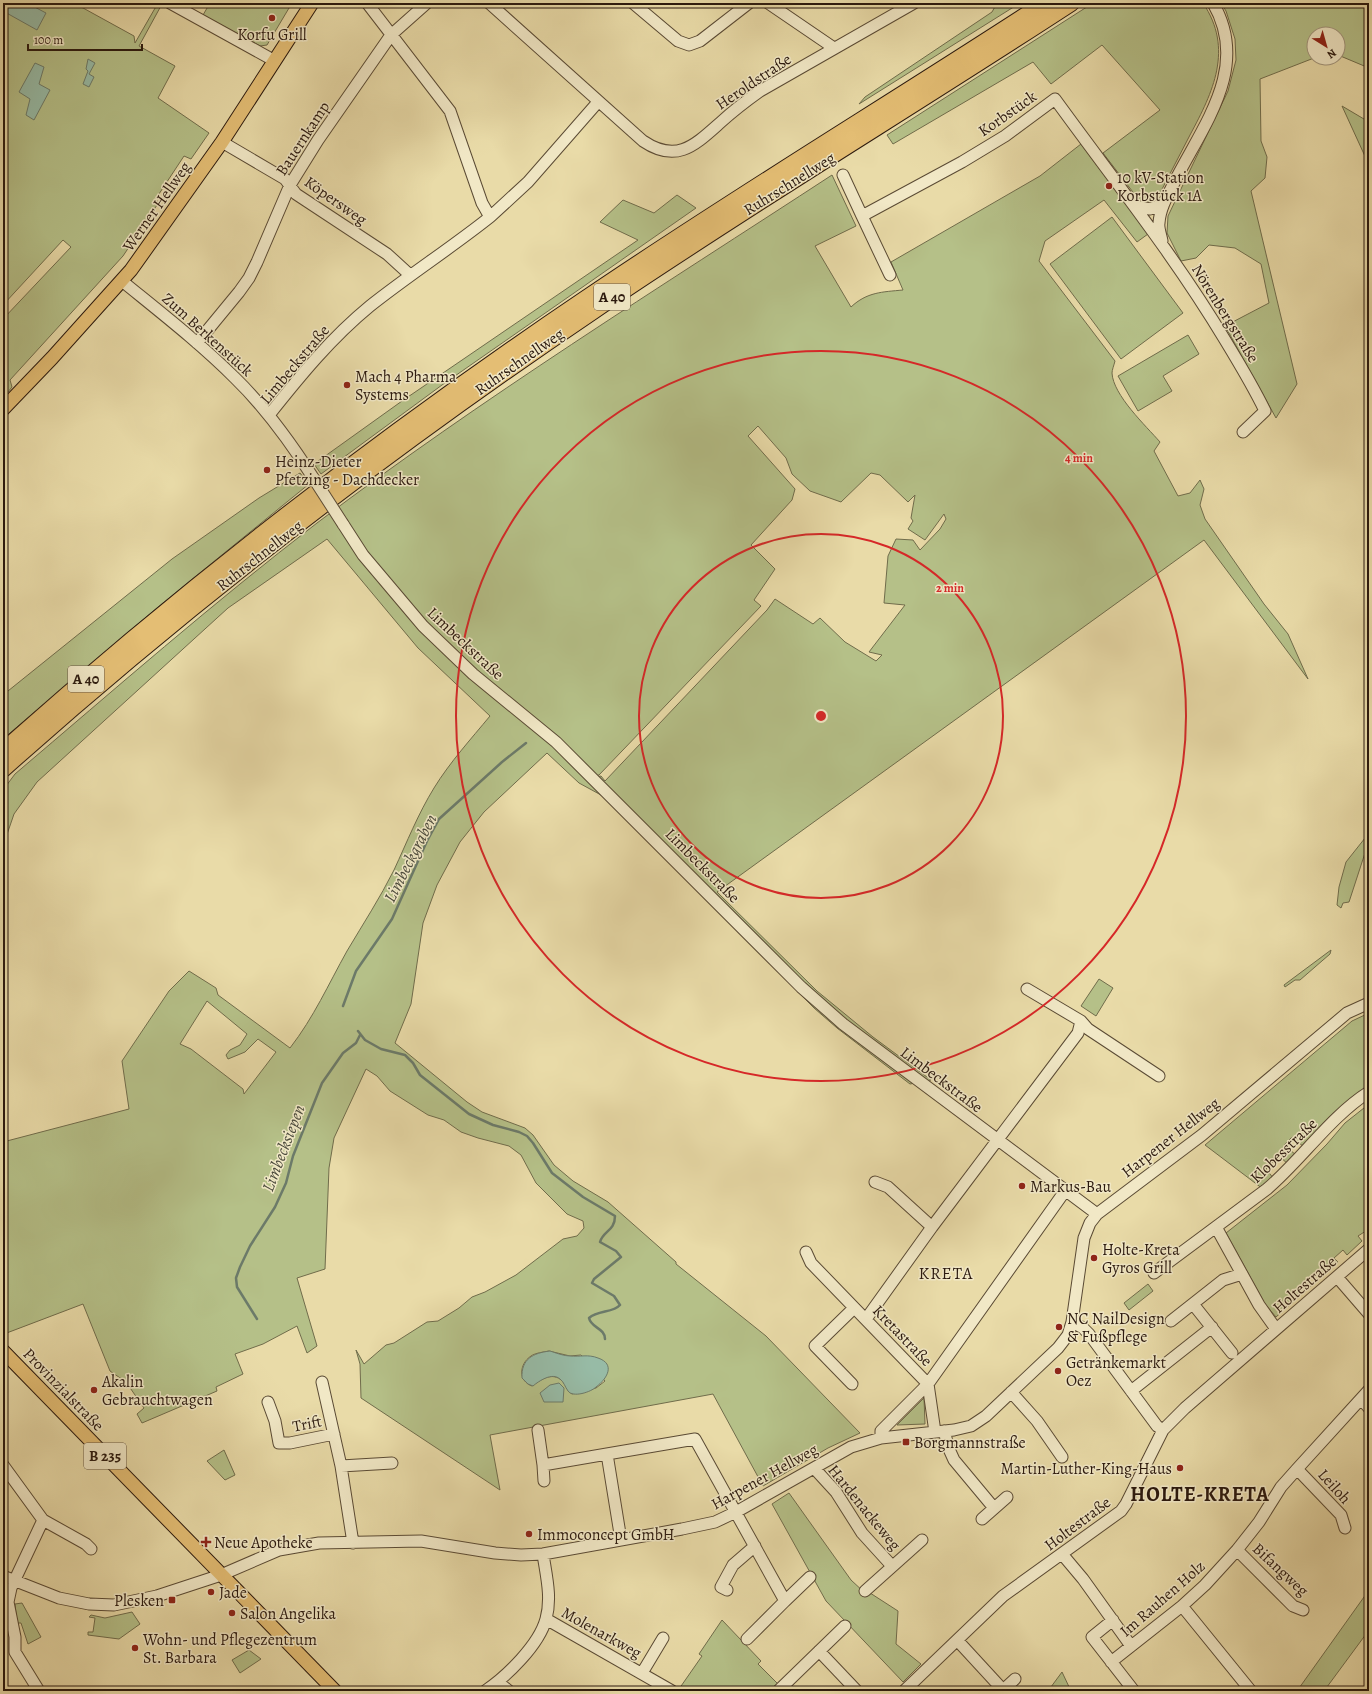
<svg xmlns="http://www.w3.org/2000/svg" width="1372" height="1694" font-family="Alegreya,serif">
<rect width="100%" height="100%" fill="#e9dba8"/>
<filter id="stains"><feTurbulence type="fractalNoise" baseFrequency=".005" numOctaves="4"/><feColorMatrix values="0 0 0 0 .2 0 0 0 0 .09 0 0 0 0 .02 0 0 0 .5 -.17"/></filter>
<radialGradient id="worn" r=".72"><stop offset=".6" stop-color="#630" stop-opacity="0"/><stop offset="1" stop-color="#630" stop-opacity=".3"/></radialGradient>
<path fill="#b5c088" stroke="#706c4b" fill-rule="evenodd" d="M 3,3 L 74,3 L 134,36 L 135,43 L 158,3 L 162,4 L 139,46 L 175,66 L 158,98 L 209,133 L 191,159 L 184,156 L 155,200 L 159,202 L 123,256 L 10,380 L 12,387 L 3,398 L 3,319 L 71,247 L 63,240 L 3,305 Z
M 210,3 L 292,3 L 267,45 L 260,46 L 203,15 Z
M 997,3 L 1020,3 L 859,104 L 865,97 L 992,12 Z
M 1093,3 L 1203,3 C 1234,49 1213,92 1190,135 C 1180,155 1169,175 1159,195 C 1152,202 1148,203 1139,200 L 1103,153 L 1160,110 L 1102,45 L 1051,84 L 1033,62 L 893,144 L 887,135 Z
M 1221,3 L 1369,3 L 1369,68 L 1338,55 L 1338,34 L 1314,34 L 1314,58 L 1260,79 L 1261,141 L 1267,157 L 1265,178 L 1251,191 L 1297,384 L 1276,418 L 1225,326 L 1269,303 L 1261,264 L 1235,248 L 1209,245 L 1196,258 L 1181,261 L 1167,233 L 1168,216 L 1228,91 L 1236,60 L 1235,39 L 1226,11 Z
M 1342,106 L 1369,122 L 1369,165 Z
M 1081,144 L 1148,234 L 1137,242 L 1104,200 L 1045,241 L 1039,261 L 1115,361 C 1114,365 1112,370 1112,373 C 1113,395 1146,426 1160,442 L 1154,451 L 1178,496 L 1190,493 L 1200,480 L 1204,489 L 1200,505 L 1205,519 L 1264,604 L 1288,634 L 1308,679 L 1204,540 L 717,892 L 817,991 L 873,1037 L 931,1080 L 910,1084 L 837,1028 L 814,1008 L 601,795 L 579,783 L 547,753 L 484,812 L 460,842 L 437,885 L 423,923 L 411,1004 L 395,1043 L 467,1102 L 482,1112 L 525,1128 L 533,1135 L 554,1165 L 573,1181 L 608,1202 L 676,1262 L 676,1264 L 766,1336 L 860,1433 L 828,1448 L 763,1486 L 713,1394 L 490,1435 L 500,1490 L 361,1398 L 360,1364 L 356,1350 L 364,1364 L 386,1345 L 394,1343 L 427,1322 L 438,1321 L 459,1308 L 472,1297 L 485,1292 L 516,1275 L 563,1239 L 577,1236 L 584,1228 L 583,1221 L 567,1214 L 536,1183 L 521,1155 L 509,1146 L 478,1138 L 461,1132 L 444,1120 L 428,1115 L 390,1091 L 377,1076 L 366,1069 L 334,1138 L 329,1168 L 325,1269 L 297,1278 L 317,1346 L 307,1353 L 297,1326 L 263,1344 L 235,1354 L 243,1374 L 216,1387 L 217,1391 L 142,1423 L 137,1414 L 144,1408 L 126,1382 L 110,1371 L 83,1304 L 4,1334 L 3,1142 L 129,1109 L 122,1061 L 169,991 L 189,971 L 216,988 L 218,995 L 290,1048 C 314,1017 328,985 347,951 C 363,924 380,898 394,870 C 407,842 418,814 434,788 C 450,762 471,739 490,716 L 418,648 L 327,539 L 228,608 L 37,782 L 14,814 L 3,846 L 3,790 L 15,774 C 115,689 213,603 317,523 C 482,398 659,288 832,175 L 856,226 L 815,246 L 851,307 C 867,292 882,292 903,290 L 891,262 L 1040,176 ZM 758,426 L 786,458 L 792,474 L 810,491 L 841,502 L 871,473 L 880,475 L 908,502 L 915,495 L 911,518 L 913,521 L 908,529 L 925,540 L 944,514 L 946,519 L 940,529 L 920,550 L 913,540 L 896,539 L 888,556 L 884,603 L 905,605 L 869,652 L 882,655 L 876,661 L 845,642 L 820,618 L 813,624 L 775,599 L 767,610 L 605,781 L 601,776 L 588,778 L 599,775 L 761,606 L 754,600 L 775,569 L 751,545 L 792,500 L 795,489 L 748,436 ZM 207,1001 L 247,1034 L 240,1045 L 230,1050 L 226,1055 L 228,1059 L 245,1052 L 258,1039 L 276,1052 L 244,1094 L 243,1089 L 191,1049 L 180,1044 ZM 549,1351 L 570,1356 L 581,1355 L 605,1381 L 596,1388 L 572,1394 C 567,1391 567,1387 564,1383 C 555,1371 542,1378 532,1386 C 518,1381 519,1364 531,1356 C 535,1353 544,1352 549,1351 Z
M 677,195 L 696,208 L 442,385 L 321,474 L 314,464 L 402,401 L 638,240 L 600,222 L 623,200 L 654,213 Z
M 1112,217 L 1183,313 L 1121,359 L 1050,264 Z
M 1188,335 L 1199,354 L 1163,376 L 1172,391 L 1138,411 L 1118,376 Z
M 300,473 L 309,484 L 158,607 L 3,739 L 3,695 L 172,559 L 259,498 Z
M 1369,833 L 1369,849 L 1365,853 L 1349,902 L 1343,903 L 1341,908 L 1337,905 L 1339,887 L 1346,862 Z
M 1331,950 L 1330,954 L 1300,980 L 1295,980 L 1285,987 L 1284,985 Z
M 1099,979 L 1113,988 L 1096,1016 L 1081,1006 Z
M 1369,1013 L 1369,1088 L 1304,1147 L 1292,1137 L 1284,1145 L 1296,1155 L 1289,1165 L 1279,1156 L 1266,1169 L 1274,1179 L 1263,1189 L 1205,1145 L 1352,1021 Z
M 1369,1104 L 1369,1229 L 1358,1236 L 1362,1241 L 1347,1255 L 1343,1250 L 1334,1258 L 1338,1262 L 1320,1278 L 1315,1273 L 1308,1279 L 1312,1285 L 1276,1317 L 1265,1304 L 1226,1233 L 1287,1185 L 1327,1144 L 1345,1123 Z
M 1148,1284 L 1153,1291 L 1129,1310 L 1124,1303 Z
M 924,1398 L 925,1424 L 897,1425 Z
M 224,1450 L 235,1475 L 225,1480 L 207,1461 Z
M 789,1493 L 851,1580 L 865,1593 L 867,1591 L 898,1611 L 896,1644 L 921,1664 L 903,1682 L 826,1601 L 772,1504 Z
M 1369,1590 L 1369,1630 L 1324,1691 L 1297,1691 Z
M 22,1603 L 41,1637 L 28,1644 L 21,1623 L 17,1623 L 15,1604 Z
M 132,1612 L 140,1624 L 119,1639 L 88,1635 L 88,1632 L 93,1632 L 95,1618 L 89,1617 L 91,1615 L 105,1618 Z
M 722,1620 L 761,1661 L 758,1664 L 779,1685 L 772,1691 L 682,1691 L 679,1689 L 702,1656 L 699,1654 Z
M 249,1650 L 261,1659 L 240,1673 L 232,1660 Z
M 1062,1672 L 1071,1691 L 1048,1691 Z"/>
<path fill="#97bba6" stroke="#6c7a69" d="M 3,3 L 27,3 L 46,13 L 37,30 L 3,11 Z
M 88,59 L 95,63 L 89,74 L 94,77 L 89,87 L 83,84 L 88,71 L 86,69 Z
M 35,63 L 44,67 L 39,84 L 50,90 L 34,120 L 26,115 L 30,99 L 19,92 Z
M 550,1351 C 556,1353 564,1356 570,1356 C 580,1357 588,1354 598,1358 C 616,1364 607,1379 596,1387 C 591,1392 573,1398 568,1391 C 565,1387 564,1382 560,1379 C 552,1372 539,1381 533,1386 L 528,1384 L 522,1378 C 521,1359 533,1353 550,1351 Z
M 559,1383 L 564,1388 L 563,1402 L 544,1402 L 540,1393 L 550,1385 Z"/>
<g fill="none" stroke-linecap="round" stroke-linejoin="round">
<path stroke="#6c7a69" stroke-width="2.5" d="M 343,1006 L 356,971 L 392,919 L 427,841 L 439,819 L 502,762 L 526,743
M 358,1031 L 365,1040 L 381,1049 L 405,1055 L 413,1063 L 420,1075 L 469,1114 L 493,1125 L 519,1132 L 527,1136 L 533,1143 L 552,1173 L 583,1197 L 615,1216 C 615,1231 603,1231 600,1242 L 616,1251 L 621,1257 L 594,1279 L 592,1283 L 614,1296 L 620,1305 C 613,1313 598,1310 589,1318 C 591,1328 605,1328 605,1339
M 257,1319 L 237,1287 L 236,1278 L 240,1267 L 250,1246 L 275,1207 L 286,1183 L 293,1156 L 322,1083 L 343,1053 L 356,1043 L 360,1035"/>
<g stroke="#5a4a34" stroke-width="13">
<path id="minor" d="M 170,3 L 275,61
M 489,3 L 643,141 C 677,164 695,145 721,122 C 733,111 746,101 760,91 L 914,3
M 633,3 L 678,41 L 689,45 L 700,41 L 749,3
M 768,3 L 834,48
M 222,142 L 285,179 L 296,194 L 387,254 L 410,275
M 843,175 L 862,216
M 1135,206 L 1150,209 L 1163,204
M 490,217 L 528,182 L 598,102
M 1162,241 C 1161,235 1158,228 1159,223 C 1160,206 1171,190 1178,175 C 1207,120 1249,65 1213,3
M 890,275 L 862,216 L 962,162 L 1005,136 L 1055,99 C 1113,179 1174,255 1225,340 C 1239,363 1253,386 1265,411 L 1243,432
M 122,281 C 160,312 200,343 235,378 C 266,408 291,443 314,479
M 197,343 L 239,292 L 249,278 L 257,262 L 290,185 L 318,140 L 391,35 L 427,3
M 269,415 C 300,376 331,338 370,306 C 409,275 451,248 490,217 L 482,203 L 450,111 L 367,3
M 343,524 L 363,555 L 423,626 L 473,674 L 556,742 L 801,987 L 843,1024 L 1097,1214
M 1027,989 L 1081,1021 L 1088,1029 L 1159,1076
M 875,1182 L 888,1187 L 932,1227
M 1216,1227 L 1259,1305 L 1276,1329
M 806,1252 L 811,1263 L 928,1384 L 935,1432
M 1154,1273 L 1267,1189 C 1302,1159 1331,1116 1369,1092
M 1337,1277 L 1369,1314
M 1193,1304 L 1232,1353
M 866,1319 L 932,1227 L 1078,1033 L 1081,1021
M 1171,1321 L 1223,1280 L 1242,1274
M 1072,1322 L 1083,1328 L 1089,1334 L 1157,1426 L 1163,1430
M 322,1382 L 341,1466 L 353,1543
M 852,1384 L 815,1346 L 854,1308
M 1131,1391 L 1212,1327
M 1011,1392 L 1037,1421 L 1062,1457
M 1361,1399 L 1369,1408
M 268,1402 L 275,1421 L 279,1443 L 290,1443 L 334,1434
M 538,1430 L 543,1465 L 607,1454
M 944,1431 L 949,1449 L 954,1460 L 994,1508
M 881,1438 L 881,1431 L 928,1384 L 1065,1191
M 3,1465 L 43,1520 L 11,1588 L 8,1602 L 15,1637 L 15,1652 L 39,1691
M 543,1465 L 544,1481
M 341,1466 L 392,1463
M 814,1468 L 836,1492 L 862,1533 L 892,1566
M 1297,1469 L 1341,1515 L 1345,1528
M 982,1519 L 1007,1497
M 43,1520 L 86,1544 L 91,1549
M 621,1540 L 607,1454 L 695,1439 L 785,1601 L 747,1639
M 1237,1550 L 1293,1606 L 1303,1610
M 1062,1554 L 1083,1579 L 1131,1646
M 3,1576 L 59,1598 L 89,1604 L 114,1605 L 157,1596 L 221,1575 L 279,1550 L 319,1543 L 421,1541 L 495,1553 L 521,1555 L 543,1554 L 682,1529 L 715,1522 L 736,1512 L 851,1447 L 881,1438 L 954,1430 L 971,1426 L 986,1416 L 1058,1348 L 1068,1335 L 1072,1322 L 1084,1238 L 1090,1223 L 1097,1214 L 1202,1135 L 1347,1013 L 1369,1003
M 727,1590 L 721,1587 L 733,1565 L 755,1546
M 865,1591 L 922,1540
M 785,1601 L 810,1577
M 1182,1606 L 1251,1691
M 546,1619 L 672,1691
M 1113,1620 L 1092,1637 L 1134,1691
M 957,1640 L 1003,1690
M 819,1651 L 857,1691
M 1111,1662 L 1182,1606 L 1205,1585 L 1237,1550 L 1259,1522 L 1281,1487 L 1297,1469 L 1369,1390
M 642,1673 L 663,1638
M 498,1682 L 509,1691
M 485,1691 C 507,1676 539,1645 546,1619 C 552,1597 546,1575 543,1554
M 778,1691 L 845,1626
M 904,1691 L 1003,1596 L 1121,1511 L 1126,1504 L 1163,1430 L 1185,1408 L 1369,1249
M 1002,1691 L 1015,1679"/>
</g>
<g stroke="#2b190e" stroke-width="15">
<path id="major" d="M 3,409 L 52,358 L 131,270 L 222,142 L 312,3
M 3,1351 L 335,1691"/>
</g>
<g stroke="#2b190e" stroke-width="18">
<path id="highway" d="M 3,751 C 186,588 381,437 584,300 C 735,197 892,103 1045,3
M 3,769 C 189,603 387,450 593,311 C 750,204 912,107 1071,3"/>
</g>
<use href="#minor" stroke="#f1e8c6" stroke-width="11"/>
<use href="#major" stroke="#e4be74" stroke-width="13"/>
<use href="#highway" stroke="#e4be74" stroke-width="16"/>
<g stroke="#5a4a34" stroke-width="13" stroke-linecap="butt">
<path id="minor-bridge" d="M 314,479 L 343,524"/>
</g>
<use href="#minor-bridge" stroke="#f1e8c6" stroke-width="11"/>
</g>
<g fill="none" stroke="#d62828" stroke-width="2">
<circle cx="821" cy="716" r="182"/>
<circle cx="821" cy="716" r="365"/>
</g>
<g fill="#8f2418" stroke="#f1e8c6" stroke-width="1.5">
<circle cx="272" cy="18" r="4"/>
<circle cx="1109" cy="186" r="4"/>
<circle cx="347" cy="385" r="4"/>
<circle cx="267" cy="470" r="4"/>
<circle cx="1022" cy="1186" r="4"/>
<circle cx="1094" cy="1258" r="4"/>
<circle cx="1059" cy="1327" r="4"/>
<circle cx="1058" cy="1371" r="4"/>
<circle cx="94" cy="1390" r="4"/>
<rect x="902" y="1438" width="8" height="8" rx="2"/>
<circle cx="1180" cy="1468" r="4"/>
<circle cx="529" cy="1534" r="4"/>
<path d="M204 1536h4v4h4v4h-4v4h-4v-4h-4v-4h4z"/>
<circle cx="211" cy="1592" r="4"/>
<rect x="168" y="1596" width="8" height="8" rx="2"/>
<circle cx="232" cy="1613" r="4"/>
<circle cx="135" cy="1648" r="4"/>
</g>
<g text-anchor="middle" stroke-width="3" stroke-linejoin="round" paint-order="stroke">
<g fill="#f1e8c6" stroke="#665745" stroke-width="1">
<rect x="594" y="284" width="36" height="26" rx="3"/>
<rect x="68" y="666" width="36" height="26" rx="3"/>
<rect x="84" y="1443" width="42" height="26" rx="3"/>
</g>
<g font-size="15" font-weight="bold" fill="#2b190e">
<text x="612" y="302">A 40</text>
<text x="86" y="684">A 40</text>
<text x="105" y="1461">B 235</text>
</g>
<g font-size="16" fill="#2b190e" stroke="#f1e8c6" text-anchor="start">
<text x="272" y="40" text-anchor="middle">Korfu Grill</text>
<text x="1117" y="183">10 kV-Station<tspan x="1117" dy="18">Korbstück 1A</tspan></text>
<text x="355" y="382">Mach 4 Pharma<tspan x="355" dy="18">Systems</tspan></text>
<text x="275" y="467">Heinz-Dieter<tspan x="275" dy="18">Pfetzing - Dachdecker</tspan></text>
<text x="1030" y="1192">Markus-Bau</text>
<text x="1102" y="1255">Holte-Kreta<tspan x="1102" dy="18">Gyros Grill</tspan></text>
<text x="1067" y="1324">NC NailDesign<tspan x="1067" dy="18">&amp; Fußpflege</tspan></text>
<text x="1066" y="1368">Getränkemarkt<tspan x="1066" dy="18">Oez</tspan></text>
<text x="102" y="1387">Akalin<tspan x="102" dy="18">Gebrauchtwagen</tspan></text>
<text x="914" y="1448">Borgmannstraße</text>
<text x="1172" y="1474" text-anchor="end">Martin-Luther-King-Haus</text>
<text x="537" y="1540">Immoconcept GmbH</text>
<text x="214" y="1548">Neue Apotheke</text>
<text x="219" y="1598">Jade</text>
<text x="164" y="1606" text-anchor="end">Plesken</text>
<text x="240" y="1619">Salon Angelika</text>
<text x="143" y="1645">Wohn- und Pflegezentrum<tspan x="143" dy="18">St. Barbara</tspan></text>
</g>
<g font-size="16" fill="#2b190e" stroke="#f1e8c6">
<text transform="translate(753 81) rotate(-34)" y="6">Heroldstraße</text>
<text transform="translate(1007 113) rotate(-35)" y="6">Korbstück</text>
<text transform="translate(302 138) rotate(-57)" y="6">Bauernkamp</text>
<text transform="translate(789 183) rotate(-32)" y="6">Ruhrschnellweg</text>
<text transform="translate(336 200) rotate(35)" y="6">Köpersweg</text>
<text transform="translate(156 206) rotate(-55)" y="6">Werner Hellweg</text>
<text transform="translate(1226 313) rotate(58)" y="6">Nörenbergstraße</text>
<text transform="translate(208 334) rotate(42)" y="6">Zum Berkenstück</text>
<text transform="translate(519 361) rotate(-35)" y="6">Ruhrschnellweg</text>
<text transform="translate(294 364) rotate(-50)" y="6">Limbeckstraße</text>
<text transform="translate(259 555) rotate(-38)" y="6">Ruhrschnellweg</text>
<text transform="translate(466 643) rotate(43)" y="6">Limbeckstraße</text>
<text transform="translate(703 865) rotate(45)" y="6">Limbeckstraße</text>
<text transform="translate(942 1079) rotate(37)" y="6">Limbeckstraße</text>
<text transform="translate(1170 1137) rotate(-38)" y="6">Harpener Hellweg</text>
<text transform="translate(1283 1150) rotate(-44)" y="6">Klobesstraße</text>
<text transform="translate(1304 1284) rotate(-41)" y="6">Holtestraße</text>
<text transform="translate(903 1335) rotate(46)" y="6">Kretastraße</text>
<text transform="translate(64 1389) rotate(46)" y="6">Provinzialstraße</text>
<text transform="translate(307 1423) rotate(-11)" y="6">Trift</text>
<text transform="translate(764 1476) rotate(-29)" y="6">Harpener Hellweg</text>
<text transform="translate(1335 1486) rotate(48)" y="6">Leiloh</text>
<text transform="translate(865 1507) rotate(51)" y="6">Hardenackeweg</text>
<text transform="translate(1077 1523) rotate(-37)" y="6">Holtestraße</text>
<text transform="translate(1281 1569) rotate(43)" y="6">Bifangweg</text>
<text transform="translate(1162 1598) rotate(-41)" y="6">Im Rauhen Holz</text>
<text transform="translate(602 1632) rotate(29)" y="6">Molenarkweg</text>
</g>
<g font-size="17" font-style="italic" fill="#4b4a3c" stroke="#f1e8c6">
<text transform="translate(410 858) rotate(-63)" y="6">Limbeckgraben</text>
<text transform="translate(283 1148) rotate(-69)" y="6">Limbecksiepen</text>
</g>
<g font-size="17" letter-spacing="1" fill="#2b190e" stroke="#f1e8c6">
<text x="946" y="1279">KRETA</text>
</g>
<g font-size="20" font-weight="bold" letter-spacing="1" fill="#2b190e" stroke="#f1e8c6">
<text x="1200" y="1501">HOLTE-KRETA</text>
</g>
</g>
<circle cx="821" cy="716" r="6" fill="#d62828" stroke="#f1e8c6" stroke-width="2"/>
<g font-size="12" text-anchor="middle" font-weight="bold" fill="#d62828" stroke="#f1e8c6" stroke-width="3" stroke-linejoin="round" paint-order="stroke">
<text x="1079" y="462">4 min</text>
<text x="950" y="592">2 min</text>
</g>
<rect width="1372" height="1694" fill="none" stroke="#e9dba8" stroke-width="16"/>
<rect x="4" y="4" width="1364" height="1686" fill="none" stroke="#2b190e" stroke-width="2"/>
<rect x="8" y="8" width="1356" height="1678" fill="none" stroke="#2b190e"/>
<g transform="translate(1326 46) rotate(143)"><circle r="19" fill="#f1e8c6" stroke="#a2957c"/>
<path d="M0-3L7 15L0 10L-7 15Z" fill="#8f2418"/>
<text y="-6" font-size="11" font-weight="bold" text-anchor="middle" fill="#2b190e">N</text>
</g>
<path d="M28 44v6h114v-6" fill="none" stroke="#2b190e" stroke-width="2"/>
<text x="34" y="44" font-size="12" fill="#2b190e" stroke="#f1e8c6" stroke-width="3" paint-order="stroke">100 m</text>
<rect width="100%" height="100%" filter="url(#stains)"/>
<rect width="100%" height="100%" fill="url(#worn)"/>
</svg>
